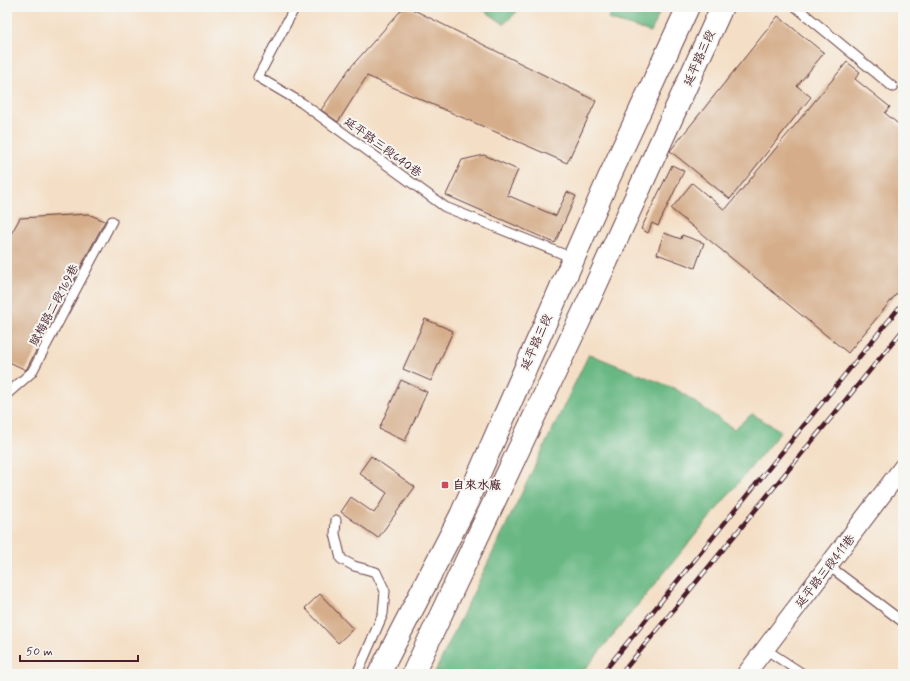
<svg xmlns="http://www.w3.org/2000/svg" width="910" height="681" font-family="Mynerve,'LXGW WenKai TC',sans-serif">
<rect width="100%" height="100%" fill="#f6f6f2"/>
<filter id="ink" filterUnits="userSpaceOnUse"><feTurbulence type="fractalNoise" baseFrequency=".025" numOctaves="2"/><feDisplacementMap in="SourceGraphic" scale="8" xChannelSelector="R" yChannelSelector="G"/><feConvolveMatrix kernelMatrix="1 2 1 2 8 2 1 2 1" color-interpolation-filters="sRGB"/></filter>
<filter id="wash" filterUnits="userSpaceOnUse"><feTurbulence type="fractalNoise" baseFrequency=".012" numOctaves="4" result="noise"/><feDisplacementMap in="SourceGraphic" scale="16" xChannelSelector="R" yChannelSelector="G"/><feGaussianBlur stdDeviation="0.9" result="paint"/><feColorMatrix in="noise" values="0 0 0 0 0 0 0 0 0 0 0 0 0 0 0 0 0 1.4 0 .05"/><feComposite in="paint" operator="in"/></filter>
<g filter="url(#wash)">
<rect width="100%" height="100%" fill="#f4dfc6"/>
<path fill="#69b883" stroke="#5a6c57" d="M 479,7 L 522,7 L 504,24 Z
M 613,7 L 662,7 L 651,32 L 608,19 Z
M 589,354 L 676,389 L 734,429 L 752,414 L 781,431 L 581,674 L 434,674 Z"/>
<g id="blocks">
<path fill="#d5ad8a" d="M 404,7 L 408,7 L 596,101 L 567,163 L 367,76 L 338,122 L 321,110 L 349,69 Z
M 778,16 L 824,53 L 797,86 L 811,97 L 730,199 L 670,151 Z
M 847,62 L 860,72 L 855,79 L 890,107 L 885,113 L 903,128 L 903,286 L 848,353 L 671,209 L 692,183 L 725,210 Z
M 484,155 L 518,170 L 507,195 L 556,216 L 567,192 L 576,196 L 555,243 L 446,195 L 462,160 Z
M 672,165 L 684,171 L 658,226 L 652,223 L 648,233 L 641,229 Z
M 88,214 L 105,221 L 26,370 L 7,361 L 7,241 L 20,218 Z
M 664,233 L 681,239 L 682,235 L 704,243 L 695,268 L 657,254 Z
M 425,319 L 453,331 L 431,381 L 403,369 Z
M 401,380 L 427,392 L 405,441 L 379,429 Z
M 371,456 L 415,487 L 378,538 L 341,512 L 351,497 L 374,513 L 387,493 L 359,473 Z
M 320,594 L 353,629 L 338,643 L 305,608 Z"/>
</g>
</g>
<g filter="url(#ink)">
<use href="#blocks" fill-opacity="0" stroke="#643c42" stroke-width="1"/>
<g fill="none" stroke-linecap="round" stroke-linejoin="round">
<g stroke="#643c42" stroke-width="11">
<path id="service" d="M 295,7 L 258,77 L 302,103 L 445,207 L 573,258
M 796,7 L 893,87
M 7,394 L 32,372 L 112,221
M 336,520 L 335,534 L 341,559 L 354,566 L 376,572 L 385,591 L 383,614 L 357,674
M 829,566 L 903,622
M 765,649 L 803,674"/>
</g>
<g stroke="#643c42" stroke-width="20">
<path id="minor" d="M 746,674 L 903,467"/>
</g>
<g stroke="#643c42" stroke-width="24">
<path id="primary" d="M 379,674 L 461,515 L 608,180 L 688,7
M 413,674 L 590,298 L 722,7"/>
</g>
<use href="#service" stroke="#fff" stroke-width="9"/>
<use href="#minor" stroke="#fff" stroke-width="18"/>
<use href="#primary" stroke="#fff" stroke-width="22"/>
<g stroke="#4a1f2b" stroke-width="4.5">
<path id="rail" d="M 602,674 L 903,303
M 621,674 L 903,330"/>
</g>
<use href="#rail" stroke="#f6f6f2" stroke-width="3" stroke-dasharray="9" stroke-linecap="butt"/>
</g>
</g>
<rect fill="#d1495b" stroke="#f6f6f2" stroke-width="1.5" x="441" y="481" width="8" height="8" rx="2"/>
<g text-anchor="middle" stroke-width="4" stroke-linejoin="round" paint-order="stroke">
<g font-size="12" fill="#4a1f2b" stroke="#f6f6f2">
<text transform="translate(699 58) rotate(-66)" y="4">延平路三段</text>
<text transform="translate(383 147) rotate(36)" y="4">延平路三段640巷</text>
<text transform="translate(54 305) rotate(-62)" y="4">賦梅路二段169巷</text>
<text transform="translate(536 342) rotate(-66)" y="4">延平路三段</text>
<text transform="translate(825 571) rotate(-52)" y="4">延平路三段411巷</text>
</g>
<g font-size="12" font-weight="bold" fill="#4a1f2b" stroke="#f6f6f2" text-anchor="start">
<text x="453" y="489">自來水廠</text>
</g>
</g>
<rect width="910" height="681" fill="none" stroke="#f6f6f2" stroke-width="24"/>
<path d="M20 655v6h118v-6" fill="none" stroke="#4a1f2b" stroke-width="2"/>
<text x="26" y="655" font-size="12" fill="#4a1f2b" stroke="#f6f6f2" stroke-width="3" paint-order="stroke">50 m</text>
</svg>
